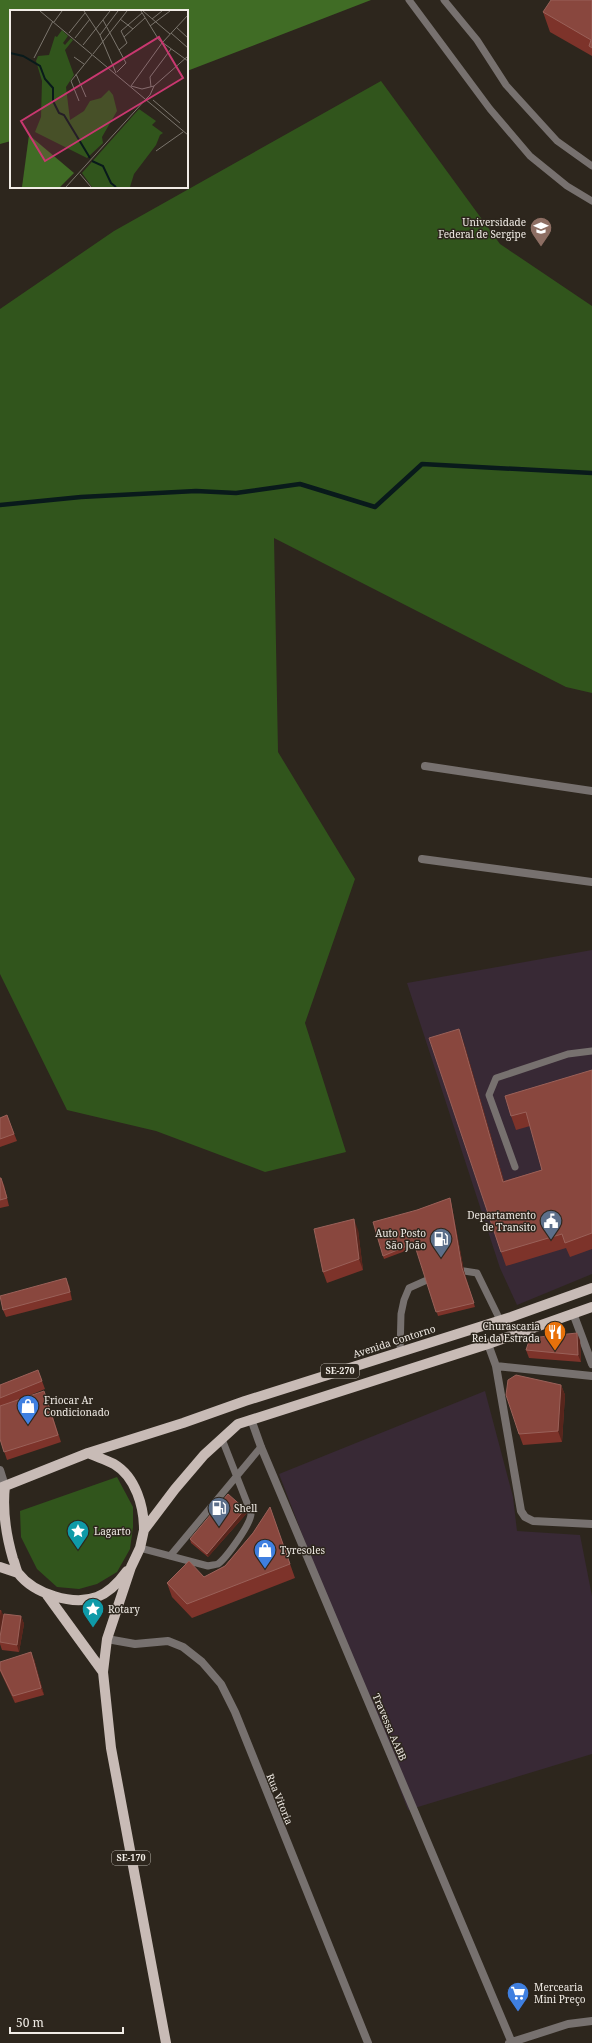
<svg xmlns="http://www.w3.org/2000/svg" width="592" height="2043" font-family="'Noto Serif',serif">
<rect width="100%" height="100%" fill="#2d261d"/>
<path fill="#382935" d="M 592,950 L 592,1274 L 517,1305 L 500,1268 L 407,983 Z
M 485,1391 L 513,1497 L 517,1531 L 580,1535 L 592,1596 L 592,1754 L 408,1810 L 279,1474 Z"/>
<path fill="#31551c" d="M 381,81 L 500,244 L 592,306 L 592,693 L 566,687 L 274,538 L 278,752 L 355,879 L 305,1023 L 346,1152 L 265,1172 L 156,1131 L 67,1110 L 0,974 L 0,309 L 114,231 Z
M 117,1477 L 133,1507 L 133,1527 L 130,1549 L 117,1572 L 97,1584 L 79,1589 L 57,1587 L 37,1569 L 21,1537 L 20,1511 Z"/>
<path fill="#406c25" d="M 0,0 L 371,0 L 187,71 L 187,11 L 11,11 L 11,141 L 0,144 Z"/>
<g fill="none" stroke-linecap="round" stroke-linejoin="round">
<path stroke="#091a1b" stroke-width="4.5" d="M 0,505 L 81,497 L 196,491 L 236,493 L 300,484 L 375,507 L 422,464 L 592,473"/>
<path stroke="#77716f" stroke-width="7" d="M 409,0 L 490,109 L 530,156 L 567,186 L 592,201
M 444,0 L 477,40 L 506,85 L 557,141 L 592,166
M 515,1167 L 489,1095 L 496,1078 L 568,1054 L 592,1051
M 464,1271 L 477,1273 L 500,1320
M 400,1352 L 401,1314 L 404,1300 L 409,1288 L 427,1280
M 140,1548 L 208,1566 C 212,1565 215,1565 218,1564 C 226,1558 252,1523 251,1513 L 222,1439
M 170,1556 L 261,1447"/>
<path stroke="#77716f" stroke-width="8" d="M 425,766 L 592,791
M 422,859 L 592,882
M 573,1313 L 592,1364
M 488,1344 L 496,1366 L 592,1376
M 496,1366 L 521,1511 L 525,1517 L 533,1521 L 592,1524
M 251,1419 L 261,1447 L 512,2043
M 107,1639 L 135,1644 L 168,1641 L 183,1647 L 202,1662 L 221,1684 L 235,1712 L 368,2043
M 509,2043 L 568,2024 L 592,2021"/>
<path stroke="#77716f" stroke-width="8" d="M 0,1470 L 5,1486"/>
<path stroke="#c8bbb6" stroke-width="10" d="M 88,1453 C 97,1457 106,1460 114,1464 C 136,1477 144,1507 144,1530
M 5,1486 C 2,1512 6,1535 13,1559 C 15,1563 16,1570 18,1573 C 34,1594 73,1606 97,1597 C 110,1592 119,1582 127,1571
M 0,1488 L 88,1453 L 183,1423 L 245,1401 L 511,1317 L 592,1288
M 0,1567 L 18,1573
M 47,1595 L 103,1672
M 166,2043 L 111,1748 L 103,1672 L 107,1639 L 131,1567 L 140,1548 L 144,1530 L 175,1489 L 204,1455 L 238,1424 L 488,1344 L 592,1307"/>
</g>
<path fill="#7d332a" d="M 592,0 L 592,56 L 550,32 L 543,12 Z
M 464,1043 L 504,1181 L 542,1170 L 530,1126 L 516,1130 L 511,1116 L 592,1070 L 592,1249 L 570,1257 L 566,1248 L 506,1266 L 501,1252 Z
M 7,1115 L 17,1141 L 0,1147 L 0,1118 Z
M 0,1178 L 4,1185 L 9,1206 L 0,1208 Z
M 450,1198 L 451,1202 L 464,1271 L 475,1307 L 438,1316 L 416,1247 L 384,1259 L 383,1256 L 417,1210 Z
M 358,1230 L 363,1270 L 327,1283 L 323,1272 Z
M 69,1285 L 72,1300 L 6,1317 L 3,1310 Z
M 580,1340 L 581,1362 L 529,1358 L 526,1350 Z
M 38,1370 L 45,1389 L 13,1402 L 47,1399 L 61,1442 L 7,1460 L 0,1439 L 0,1385 Z
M 561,1385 L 565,1395 L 562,1442 L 523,1445 L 519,1434 Z
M 270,1507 L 295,1578 L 192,1618 L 172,1597 L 167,1583 L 204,1577 L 225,1566 L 253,1533 Z
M 247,1513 L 208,1557 L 191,1543 L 190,1539 Z
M 0,1610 L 1,1610 L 3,1616 L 21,1616 L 24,1624 L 19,1652 L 2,1650 L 0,1644 Z
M 34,1659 L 44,1695 L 15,1703 L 0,1671 L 0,1662 Z"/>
<path fill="#58251c" d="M 459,1029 L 464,1043 L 508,1196 L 503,1182 Z
M 1,1178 L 4,1185 L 9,1206 L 7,1198 Z
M 450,1198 L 451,1202 L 464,1271 L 475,1307 L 462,1268 Z
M 354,1219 L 358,1230 L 363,1270 L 359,1259 Z
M 66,1278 L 69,1285 L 72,1300 L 70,1292 Z
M 577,1333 L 580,1340 L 581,1362 L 578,1355 Z
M 561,1385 L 565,1395 L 562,1442 L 558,1431 Z
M 245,1509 L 247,1513 L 208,1557 L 207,1554 Z
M 1,1610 L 4,1617 L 0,1639 L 0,1616 Z
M 21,1616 L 24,1624 L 19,1652 L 17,1645 Z
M 31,1652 L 34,1659 L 44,1695 L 41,1688 Z"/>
<path fill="#89473e" stroke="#9a6159" d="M 551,0 L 592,0 L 592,48 L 589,46 L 591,40 L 543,12 Z
M 459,1029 L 503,1182 L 542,1170 L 526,1112 L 511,1116 L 505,1096 L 592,1070 L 592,1233 L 565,1243 L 562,1234 L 501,1252 L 429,1038 Z
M 7,1115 L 14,1134 L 0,1139 L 0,1118 Z
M 0,1178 L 1,1178 L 7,1198 L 0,1200 Z
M 450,1198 L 462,1268 L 474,1303 L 436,1312 L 414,1243 L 383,1256 L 373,1222 L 417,1210 Z
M 354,1219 L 359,1259 L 323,1272 L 314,1229 Z
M 66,1278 L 70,1292 L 3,1310 L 0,1296 Z
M 577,1333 L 578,1355 L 526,1350 L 530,1338 Z
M 38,1370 L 42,1381 L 0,1398 L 0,1385 Z
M 516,1375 L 561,1385 L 558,1431 L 519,1434 L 506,1395 L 508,1380 Z
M 44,1391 L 58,1435 L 4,1452 L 0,1439 L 0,1406 Z
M 228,1494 L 245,1509 L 207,1554 L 190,1539 Z
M 270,1507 L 290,1564 L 187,1604 L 167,1583 L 189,1561 L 204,1577 L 225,1566 L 253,1533 Z
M 4,1614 L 21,1616 L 17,1645 L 0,1642 L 0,1637 Z
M 31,1652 L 41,1688 L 13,1696 L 0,1669 L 0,1662 Z"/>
<defs>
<g id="university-pin" transform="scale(1.15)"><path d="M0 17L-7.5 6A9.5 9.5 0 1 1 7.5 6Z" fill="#8d6e63" stroke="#2d261d"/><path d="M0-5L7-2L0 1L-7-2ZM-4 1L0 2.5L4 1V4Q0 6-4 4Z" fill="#fff"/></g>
<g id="civic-pin" transform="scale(1.15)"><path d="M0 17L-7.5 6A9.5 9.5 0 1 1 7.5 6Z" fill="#5c6f8a" stroke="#2d261d"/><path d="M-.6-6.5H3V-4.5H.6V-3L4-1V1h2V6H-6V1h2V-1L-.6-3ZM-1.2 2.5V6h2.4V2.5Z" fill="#fff"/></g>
<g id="fuel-pin" transform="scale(1.15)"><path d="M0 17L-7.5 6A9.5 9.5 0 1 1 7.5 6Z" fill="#5c6f8a" stroke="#2d261d"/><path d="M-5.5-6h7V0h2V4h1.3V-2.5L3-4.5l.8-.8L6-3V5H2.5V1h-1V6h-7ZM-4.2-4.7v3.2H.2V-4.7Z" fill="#fff"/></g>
<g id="restaurant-pin" transform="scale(1.15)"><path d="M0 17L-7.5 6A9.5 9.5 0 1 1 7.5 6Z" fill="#e8710a" stroke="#2d261d"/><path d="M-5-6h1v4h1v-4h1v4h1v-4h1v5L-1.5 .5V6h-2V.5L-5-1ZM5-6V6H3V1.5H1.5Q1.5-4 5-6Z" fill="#fff"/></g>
<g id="shop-pin" transform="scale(1.15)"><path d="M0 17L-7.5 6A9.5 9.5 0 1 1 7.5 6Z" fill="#3f7fe0" stroke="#2d261d"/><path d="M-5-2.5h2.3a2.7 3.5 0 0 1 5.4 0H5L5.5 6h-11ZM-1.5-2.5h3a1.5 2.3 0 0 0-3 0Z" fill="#fff"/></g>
<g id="sight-pin" transform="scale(1.15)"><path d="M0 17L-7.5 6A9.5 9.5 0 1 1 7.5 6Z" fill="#0f9aa8" stroke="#2d261d"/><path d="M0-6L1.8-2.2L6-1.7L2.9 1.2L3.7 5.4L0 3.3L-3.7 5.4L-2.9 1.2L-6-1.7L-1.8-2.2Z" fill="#fff"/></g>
<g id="supermarket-pin" transform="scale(1.15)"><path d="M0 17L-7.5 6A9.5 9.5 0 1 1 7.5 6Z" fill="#3f7fe0" stroke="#2d261d"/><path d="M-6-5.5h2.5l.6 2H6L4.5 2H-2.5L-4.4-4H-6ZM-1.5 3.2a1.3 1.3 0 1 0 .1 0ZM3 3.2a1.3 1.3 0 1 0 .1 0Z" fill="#fff"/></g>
</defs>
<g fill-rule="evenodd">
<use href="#university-pin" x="541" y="228"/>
<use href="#civic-pin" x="551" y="1221"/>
<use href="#fuel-pin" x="441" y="1239"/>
<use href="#restaurant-pin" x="555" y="1332"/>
<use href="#shop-pin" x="28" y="1406"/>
<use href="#fuel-pin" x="219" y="1508"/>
<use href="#sight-pin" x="78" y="1531"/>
<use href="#shop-pin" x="265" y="1550"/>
<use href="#sight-pin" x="93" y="1609"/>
<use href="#supermarket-pin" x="518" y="1993"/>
</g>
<g text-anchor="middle" stroke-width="3" stroke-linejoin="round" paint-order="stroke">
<g fill="#2d261d" stroke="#b6b1aa" stroke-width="1">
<rect x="321" y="1364" width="38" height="14" rx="3"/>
<rect x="112" y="1851" width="38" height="14" rx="3"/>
</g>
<g font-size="9" font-weight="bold" fill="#f1ece6">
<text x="340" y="1374">SE-270</text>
<text x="131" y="1861">SE-170</text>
</g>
<g font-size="10" fill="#f1ece6" stroke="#2d261d" text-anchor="start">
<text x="526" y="226" text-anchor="end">Universidade<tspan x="526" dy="12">Federal de Sergipe</tspan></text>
<text x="536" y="1219" text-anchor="end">Departamento<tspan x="536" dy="12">de Transito</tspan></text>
<text x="426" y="1237" text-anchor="end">Auto Posto<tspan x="426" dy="12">São João</tspan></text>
<text x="540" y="1330" text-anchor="end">Churascaria<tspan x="540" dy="12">Rei da Estrada</tspan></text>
<text x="44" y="1404">Friocar Ar<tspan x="44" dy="12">Condicionado</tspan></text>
<text x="234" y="1512">Shell</text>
<text x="94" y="1535">Lagarto</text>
<text x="280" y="1554">Tyresoles</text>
<text x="108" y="1613">Rotary</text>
<text x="534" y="1991">Mercearia<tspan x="534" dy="12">Mini Preço</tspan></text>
</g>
<g font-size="10" fill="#f1ece6" stroke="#2d261d">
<text transform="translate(394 1341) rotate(-18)" y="4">Avenida Contorno</text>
<text transform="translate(390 1727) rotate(67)" y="4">Travessa AABB</text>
<text transform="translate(280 1799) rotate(68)" y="4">Rua Vitoria</text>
</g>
</g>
<g transform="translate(10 10)">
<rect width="178" height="178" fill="#2d261d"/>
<path d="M 52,20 L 58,26 L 53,33 L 55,35 L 61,28 L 63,30 L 55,40 L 64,65 L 56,77 L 60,110 L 74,101 L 80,91 L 91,88 L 99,80 L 103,85 L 107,101 L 92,127 L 93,133 L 77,148 L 25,122 L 31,107 L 32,71 L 26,51 L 28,46 L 39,45 L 45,26 L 47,27 ZM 129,99 L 146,111 L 142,115 L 153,123 L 150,125 L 146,135 L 124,164 L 120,177 L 82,177 L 72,163 Z" fill="#31551c"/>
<path d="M 19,125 L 64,163 L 50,177 L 12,177 Z" fill="#406c25"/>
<path fill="none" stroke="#091a1b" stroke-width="2" d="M 0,43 L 13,46 L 30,56 L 35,69 L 43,78 L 43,91 L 49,103 L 54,105 L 80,148M 82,151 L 93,156 L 101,173 L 106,177"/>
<path fill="none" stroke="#7b756d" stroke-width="1" d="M 30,1 L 178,125M 74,1 L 90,25 L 106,63M 131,1 L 149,30 L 178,51M 133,1 L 160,24M 110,9 L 123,19M 142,9 L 152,1M 93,10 L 116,53 L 107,62M 44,12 L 52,1M 140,16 L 160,1M 166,17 L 178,28M 59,23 L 75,3M 161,23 L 178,38M 90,25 L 108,1M 114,27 L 135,8M 65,28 L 80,9M 73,35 L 100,1M 109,40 L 117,33 L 111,21 L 132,3M 83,44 L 117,1M 64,47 L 74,54M 24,48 L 43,11M 66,64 L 76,87M 121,76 L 152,33 L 178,5M 121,76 L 132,79 L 144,76 L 178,46M 141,77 L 140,67 L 161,39M 135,90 L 140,85 L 144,76M 143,90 L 170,113M 69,91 L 61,71 L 82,45M 146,141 L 173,122M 70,164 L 81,177M 56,177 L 135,90"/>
<path fill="#c93870" fill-opacity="0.15" stroke="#c93870" stroke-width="2" d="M 149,27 L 173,68 L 35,151 L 11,111 Z"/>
<rect width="178" height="178" fill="none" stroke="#f1ece6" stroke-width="2"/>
</g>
<path d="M10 2027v6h113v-6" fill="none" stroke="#f1ece6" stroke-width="2"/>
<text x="16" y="2027" font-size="12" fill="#f1ece6" stroke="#2d261d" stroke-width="3" paint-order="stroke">50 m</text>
</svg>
